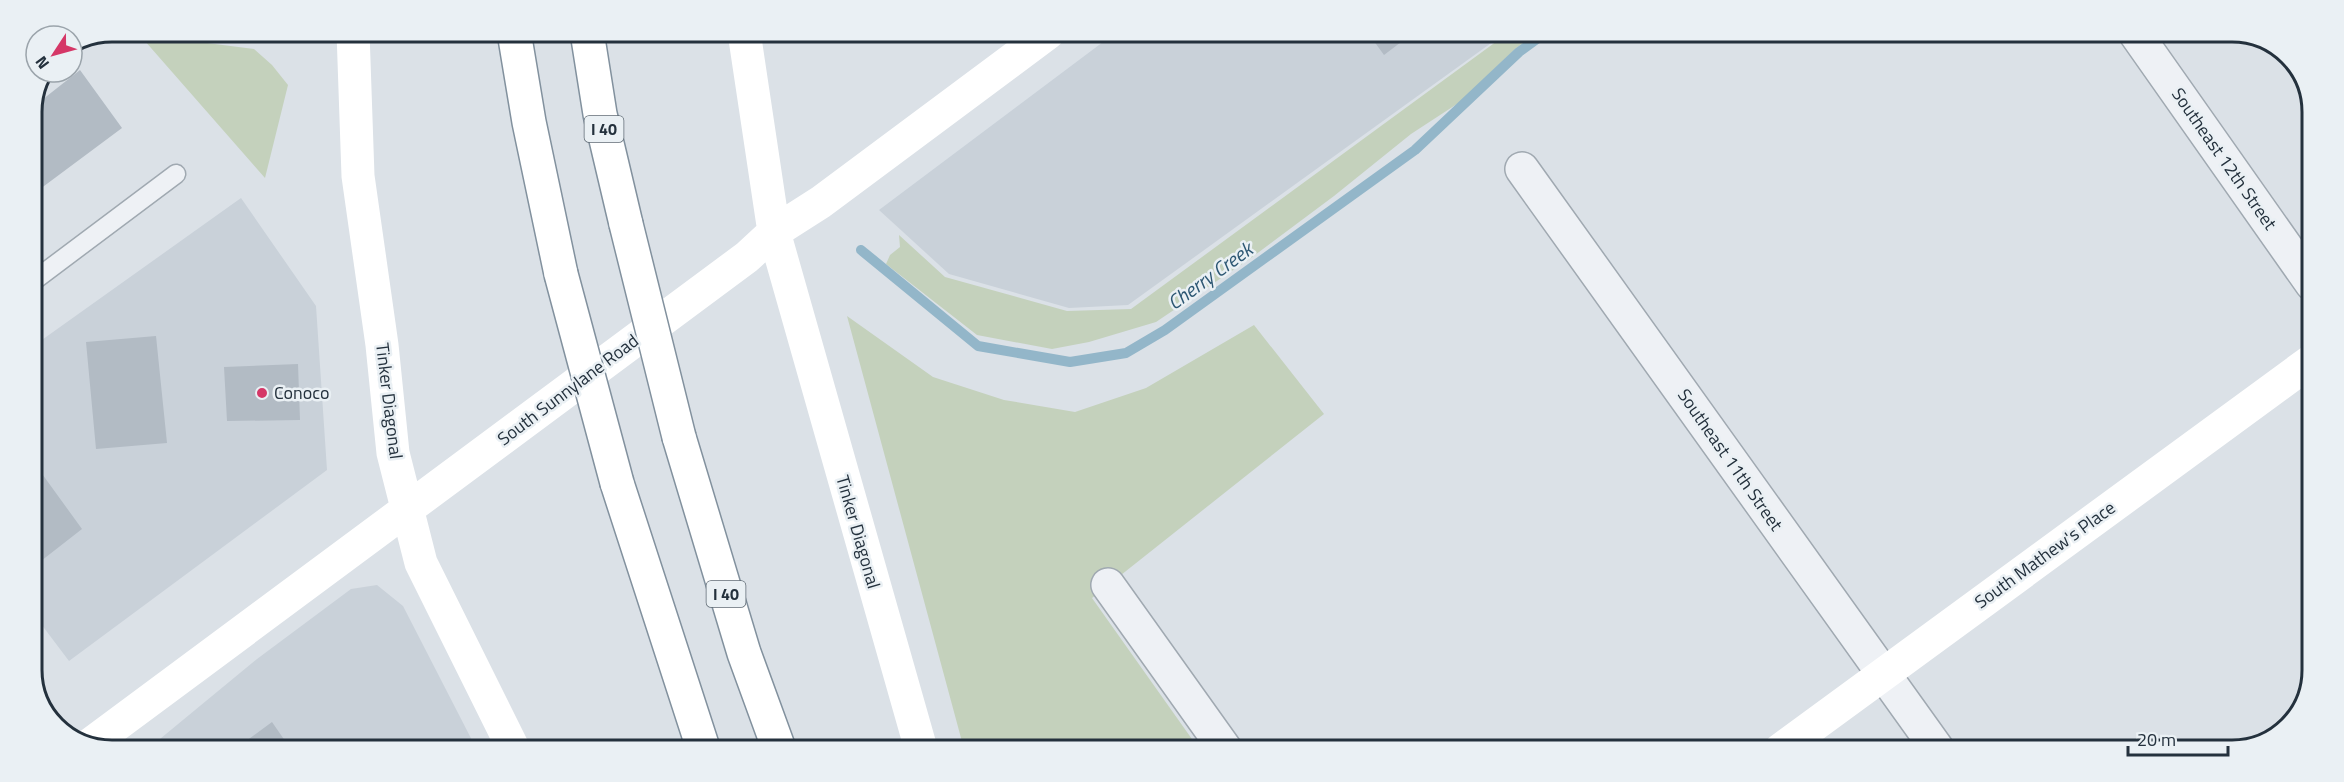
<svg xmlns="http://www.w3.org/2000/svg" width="2344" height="782" font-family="'Titillium Web',sans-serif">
<rect width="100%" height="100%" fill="#dbe1e7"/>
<path fill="#c9d1d9" d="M 1115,33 L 1505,33 L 1128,305 L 1069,308 L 949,274 L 879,210 Z
M 241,198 L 316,306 L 327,470 L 69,661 L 32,612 L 32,347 Z
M 377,585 L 403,606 L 476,748 L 149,748 L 257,659 L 351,589 Z"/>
<path fill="#c4d1bc" d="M 137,32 L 196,32 L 207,43 L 254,49 L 272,65 L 288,85 L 265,178 Z
M 1508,33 L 1536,33 L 1515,49 L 1460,102 L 1411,134 L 1334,196 L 1251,258 L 1156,322 L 1089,342 L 1052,349 L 977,335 L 886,264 L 890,255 L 900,247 L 899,235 L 945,277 L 1067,311 L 1131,309 Z
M 847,316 L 933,377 L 1004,400 L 1075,412 L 1146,388 L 1254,325 L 1324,414 L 1092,598 L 1199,749 L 964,749 Z"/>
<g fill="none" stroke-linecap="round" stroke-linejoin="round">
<path stroke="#93b6c9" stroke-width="10" d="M 280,32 L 293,37
M 861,250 L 978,346 L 1070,362 L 1126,353 L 1165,330 L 1415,150 L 1519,52 L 1545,33"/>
</g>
<path fill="#b2bbc4" d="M 1368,33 L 1413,33 L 1384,55 Z
M 80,70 L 122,128 L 32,195 L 32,111 L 33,107 Z
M 156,336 L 167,443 L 96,449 L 86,342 Z
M 298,364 L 300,420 L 227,421 L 224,367 Z
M 32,460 L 82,529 L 32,568 Z
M 272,722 L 290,748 L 245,748 L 242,744 Z"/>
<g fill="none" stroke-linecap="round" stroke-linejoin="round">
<g stroke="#a0a9b1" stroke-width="21">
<path id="lane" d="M 32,282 L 176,174"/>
</g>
<g stroke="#a0a9b1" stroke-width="36">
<path id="street" d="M 2136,34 L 2312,284
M 1522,169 L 1938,750
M 1108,585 L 1225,749"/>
</g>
<g stroke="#82919e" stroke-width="36">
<path id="highway" d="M 514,32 L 529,122 L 561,274
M 587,32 L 600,114 L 626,224
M 679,437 L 744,653 L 779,749
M 617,483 L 703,748"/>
</g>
<use href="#lane" stroke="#eef1f5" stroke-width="18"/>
<use href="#street" stroke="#eef1f5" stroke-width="33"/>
<path stroke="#fff" stroke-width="33" d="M 353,32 L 358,176 L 382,345 L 393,453 L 421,563 L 513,748
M 744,32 L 774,232 L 921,749
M 88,746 L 747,257 L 774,232 L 821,202 L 1048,33
M 1780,750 L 2311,361"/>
<use href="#highway" stroke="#fff" stroke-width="33"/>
<g stroke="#82919e" stroke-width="36" stroke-linecap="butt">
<path id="highway-bridge" d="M 626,224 L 679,437
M 561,274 L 617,483"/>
</g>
<use href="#highway-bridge" stroke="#fff" stroke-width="33"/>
</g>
<circle fill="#d53767" stroke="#eaf0f4" stroke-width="2" cx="262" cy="393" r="6"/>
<g text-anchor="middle" stroke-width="5" stroke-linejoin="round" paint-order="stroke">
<g fill="#eaf0f4" stroke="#5f6a74" stroke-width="1.5">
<rect x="584.5" y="116" width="39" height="26" rx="4.5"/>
<rect x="706.5" y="581" width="39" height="26" rx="4.5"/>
</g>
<g font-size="16" font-weight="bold" fill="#24313d">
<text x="604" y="135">I 40</text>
<text x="726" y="600">I 40</text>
</g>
<g font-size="18" fill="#24313d" stroke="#eaf0f4">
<text transform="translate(2224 159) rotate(55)" y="6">Southeast 12th Street</text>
<text transform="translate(568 390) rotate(-37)" y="6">South Sunnylane Road</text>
<text transform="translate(389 401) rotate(83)" y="6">Tinker Diagonal</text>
<text transform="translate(1730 460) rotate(55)" y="6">Southeast 11th Street</text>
<text transform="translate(858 532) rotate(74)" y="6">Tinker Diagonal</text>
<text transform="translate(2045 555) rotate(-36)" y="6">South Mathew's Place</text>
</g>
<g font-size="18" fill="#24313d" stroke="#eaf0f4" text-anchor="start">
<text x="274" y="399">Conoco</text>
</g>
<g font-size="20" font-style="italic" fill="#2d5773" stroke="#eaf0f4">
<text transform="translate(1210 276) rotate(-36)" y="7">Cherry Creek</text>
</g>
</g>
<path d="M0 0H2344V782H0ZM112 42H2232A70 70 0 0 1 2302 112V670A70 70 0 0 1 2232 740H112A70 70 0 0 1 42 670V112A70 70 0 0 1 112 42Z" fill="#eaf0f4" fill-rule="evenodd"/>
<path fill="none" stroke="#24313d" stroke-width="3" d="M112 42H2232A70 70 0 0 1 2302 112V670A70 70 0 0 1 2232 740H112A70 70 0 0 1 42 670V112A70 70 0 0 1 112 42Z"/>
<g transform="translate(54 54) rotate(234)"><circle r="28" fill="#eaf0f4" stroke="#9ba4ab" stroke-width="1.5"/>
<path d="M0-4.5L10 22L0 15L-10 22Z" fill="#d53767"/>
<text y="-9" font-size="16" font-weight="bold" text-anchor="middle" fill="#24313d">N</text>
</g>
<path d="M2128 746v9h100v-9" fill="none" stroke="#24313d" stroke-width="3"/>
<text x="2137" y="746" font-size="18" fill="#24313d" stroke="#eaf0f4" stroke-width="4.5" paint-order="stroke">20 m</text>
</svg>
